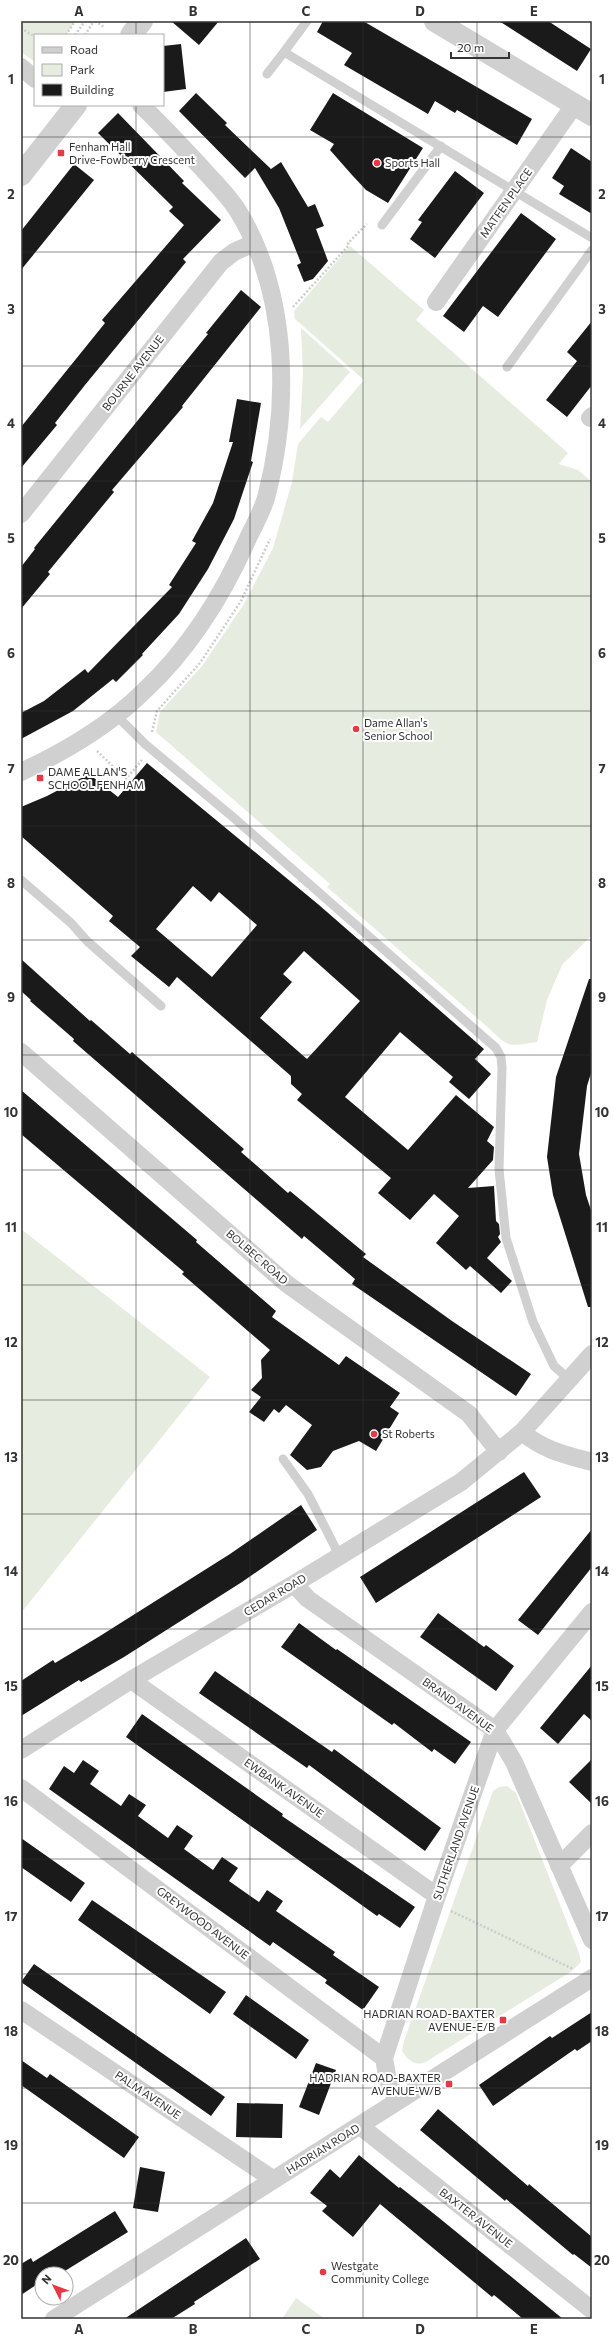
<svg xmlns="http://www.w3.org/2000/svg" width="613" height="2340" font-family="Commissioner,sans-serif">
<rect width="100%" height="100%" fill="#fff"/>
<path fill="#e6ecdf" d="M 21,21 L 75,21 L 66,35 L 35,35 L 35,62 L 21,52 Z
M 350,246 L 424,310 L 416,320 L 568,453 L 559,464 L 578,470 L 592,482 L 592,935 L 562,965 L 547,1000 L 537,1042 C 512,1045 510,1050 491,1030 L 327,887 L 330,884 L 156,732 L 160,712 L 202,666 L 244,604 L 273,548 L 292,482 L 298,444 L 321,417 L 328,422 L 364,380 L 295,319 L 294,311 Z
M 301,328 L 350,372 L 300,429 L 303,373 Z
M 21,1229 L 210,1377 L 21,1613 Z
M 507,1786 L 516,1793 L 579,1953 L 581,1962 L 572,1971 L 424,2063 C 413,2065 408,2060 402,2051 L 404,2041 L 493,1791 L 499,1787 Z
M 296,2298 L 325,2319 L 282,2319 Z"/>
<path fill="#1a1a1a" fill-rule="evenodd" d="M 171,21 L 219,21 L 199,45 Z
M 323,21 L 363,21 L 532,119 L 517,145 L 457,110 L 455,113 L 435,101 L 428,114 L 344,65 L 352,53 L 317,32 Z
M 499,21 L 548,21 L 591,49 L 577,71 Z
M 181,44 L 186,89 L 163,92 L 163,46 Z
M 196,93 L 227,123 L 225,125 L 271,169 L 281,162 L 308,207 L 315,204 L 324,226 L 316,229 L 328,261 L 313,279 L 304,282 L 297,265 L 301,263 L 279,208 L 255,168 L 245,178 L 179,111 Z
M 333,93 L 423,148 L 388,203 L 366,190 L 352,175 L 330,150 L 334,144 L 310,130 Z
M 118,113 L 184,181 L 182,183 L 221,220 L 183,259 L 186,262 L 85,385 L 55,423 L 57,425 L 21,468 L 21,427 L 105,323 L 102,320 L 184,225 L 169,211 L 173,207 L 98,133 Z
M 571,148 L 592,162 L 592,214 L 559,194 L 564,186 L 552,178 Z
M 74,164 L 94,180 L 21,270 L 21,231 Z
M 455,171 L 484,193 L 435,258 L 410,239 L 422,222 L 418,220 Z
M 521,213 L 556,239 L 498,317 L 483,306 L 464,332 L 443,316 Z
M 241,290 L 261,307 L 182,406 L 183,407 L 112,490 L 114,492 L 48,572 L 50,574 L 21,609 L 21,567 L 35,549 L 34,548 L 208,334 L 206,333 Z
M 592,321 L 592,385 L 567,417 L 546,400 L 577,361 L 567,352 Z
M 237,399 L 261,403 L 251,461 L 253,462 L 234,519 L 208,569 L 179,614 L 142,654 L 143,655 L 116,682 L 113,679 L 73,711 L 21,739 L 21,713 L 44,701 L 85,669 L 88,673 L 172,587 L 169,585 L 196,543 L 192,541 L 213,503 L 233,442 L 229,442 Z
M 147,763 L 319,905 L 484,1049 L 475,1059 L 491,1074 L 469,1099 L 449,1082 L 453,1077 L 400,1032 L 345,1097 L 408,1150 L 456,1095 L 494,1127 L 487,1141 L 494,1147 L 493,1160 L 468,1188 L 494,1186 L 496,1221 L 499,1224 L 500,1234 L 498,1237 L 501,1242 L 487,1258 L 512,1281 L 501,1293 L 470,1266 L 466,1270 L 436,1243 L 459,1216 L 434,1194 L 410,1220 L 378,1193 L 391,1178 L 297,1100 L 302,1094 L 291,1084 L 291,1076 L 177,977 L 169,987 L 131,956 L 140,947 L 109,921 L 113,916 L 21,836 L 21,807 L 47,796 L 89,774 L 118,797 ZM 193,886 L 211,902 L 219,892 L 257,925 L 212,977 L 156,929 ZM 304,951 L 360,1001 L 307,1059 L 260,1018 L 292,982 L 283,974 Z
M 21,959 L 90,1021 L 91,1020 L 130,1054 L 132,1052 L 244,1149 L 241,1152 L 288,1193 L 290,1191 L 366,1254 L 363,1257 L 452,1321 L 531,1374 L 516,1396 L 352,1284 L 355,1279 L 304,1236 L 302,1239 L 73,1041 L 74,1039 L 30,1001 L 31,1000 L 21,991 Z
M 589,979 L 592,979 L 592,1070 L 587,1086 L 579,1154 L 586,1195 L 592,1213 L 592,1307 L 588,1307 L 553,1195 L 547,1157 L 556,1077 Z
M 21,1090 L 197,1240 L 196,1242 L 276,1311 L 272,1317 L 339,1365 L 346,1356 L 400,1393 L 390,1407 L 399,1413 L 376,1451 L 359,1441 L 333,1451 L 321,1467 L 307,1470 L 290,1455 L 312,1425 L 286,1405 L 279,1413 L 274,1409 L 264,1422 L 249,1412 L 261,1397 L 251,1390 L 262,1378 L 261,1360 L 270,1350 L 182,1274 L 184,1272 L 21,1134 Z
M 524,1472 L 541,1497 L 376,1603 L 360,1577 Z
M 301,1505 L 317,1530 L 242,1582 L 124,1657 L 81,1682 L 79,1680 L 21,1716 L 21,1681 L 53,1660 L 55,1663 L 100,1636 L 230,1554 Z
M 592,1529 L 592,1567 L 538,1635 L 518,1620 Z
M 438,1613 L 484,1647 L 486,1645 L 514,1666 L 496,1691 L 420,1637 Z
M 299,1623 L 336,1650 L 337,1649 L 471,1742 L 455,1764 L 434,1749 L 432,1752 L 394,1723 L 392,1725 L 281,1647 Z
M 592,1665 L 592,1721 L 584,1714 L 558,1744 L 540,1728 Z
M 215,1671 L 332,1752 L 334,1749 L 441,1828 L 425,1851 L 309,1765 L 307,1768 L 199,1693 Z
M 142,1714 L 283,1814 L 282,1816 L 415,1907 L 400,1928 L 379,1914 L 377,1916 L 126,1737 Z
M 592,1759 L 592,1804 L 569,1782 Z
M 83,1760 L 99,1771 L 90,1784 L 121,1806 L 129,1794 L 146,1805 L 138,1816 L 168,1838 L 177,1825 L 193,1836 L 184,1849 L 213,1870 L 222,1857 L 238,1868 L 229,1881 L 259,1902 L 267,1890 L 283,1901 L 276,1911 L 335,1952 L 333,1955 L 379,1987 L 363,2010 L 325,1983 L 327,1980 L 273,1942 L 270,1946 L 49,1789 L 64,1766 L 74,1773 Z
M 21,1838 L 85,1883 L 71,1902 L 21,1867 Z
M 92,1900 L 226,1992 L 210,2014 L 78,1920 Z
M 34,1964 L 225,2097 L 211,2116 L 21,1982 Z
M 246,1995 L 309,2040 L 296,2059 L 233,2014 Z
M 592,2012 L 592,2041 L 577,2051 L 575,2049 L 493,2106 L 479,2085 L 550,2036 L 552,2038 Z
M 21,2060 L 47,2078 L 50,2074 L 139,2137 L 124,2158 L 21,2085 Z
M 316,2063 L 336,2070 L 319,2115 L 299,2107 Z
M 237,2103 L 283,2104 L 282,2138 L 236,2137 Z
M 438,2109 L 528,2186 L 529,2184 L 592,2237 L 592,2268 L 574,2254 L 573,2255 L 506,2199 L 505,2201 L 420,2130 Z
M 359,2155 L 399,2188 L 400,2187 L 438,2217 L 563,2319 L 523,2319 L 494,2295 L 492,2297 L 380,2204 L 353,2237 L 322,2211 L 327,2206 L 310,2193 L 330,2169 L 340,2178 Z
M 140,2167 L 165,2172 L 158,2212 L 133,2208 Z
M 115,2211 L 128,2232 L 60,2274 L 42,2274 L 42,2281 L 21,2295 L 21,2264 L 31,2258 L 33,2262 Z
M 246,2238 L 260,2259 L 194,2302 L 195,2304 L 171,2319 L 124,2319 Z"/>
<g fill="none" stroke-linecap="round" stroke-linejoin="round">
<path stroke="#cdcdcd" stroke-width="2.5" stroke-dasharray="2 2" stroke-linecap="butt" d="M 95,21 L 104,27
M 21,28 L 35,37
M 66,35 L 75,21
M 75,35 L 85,21
M 85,35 L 94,21
M 293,307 L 349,245 L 348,243 L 367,224
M 152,732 L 157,711 L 200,663 L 241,601 L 270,539
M 97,751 L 126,779
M 130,782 L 126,779 L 142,760
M 451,1911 L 573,1969"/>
<path stroke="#d0d0d0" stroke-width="9" d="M 307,21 L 284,52 L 592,238
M 267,74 L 284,52
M 382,225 L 441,146
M 507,367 L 592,250
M 116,715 L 145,744 L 234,818 L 496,1048 L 501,1057 L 502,1068 L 499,1169 L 506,1238 L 533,1322 L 554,1366 L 570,1380
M 21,880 L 71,923 L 87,941 L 161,1006
M 283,1459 L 308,1494 L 339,1555"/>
<path stroke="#d0d0d0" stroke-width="18" d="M 21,67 L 35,79
M 436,302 L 575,104
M 590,418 L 592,416
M 21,514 L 221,262 L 234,252 L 254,243
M 21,772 C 64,752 110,725 144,691 C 190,648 224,593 249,536 C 255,524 262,511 266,498 C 290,406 289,294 238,211 C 228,195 213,181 201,167 C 181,146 162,125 141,105
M 21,1052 L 287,1284 L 469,1414 L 499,1452
M 522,1432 C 543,1450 566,1455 592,1462
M 294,1584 L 308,1599 L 495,1730 L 514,1762 L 592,1940
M 131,1680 L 437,1896
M 21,1750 L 131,1680 L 294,1584 L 461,1482 L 522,1432 L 592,1354
M 21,1788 L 384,2058
M 559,1866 L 592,1833
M 21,2010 L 274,2180
M 397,2101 L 388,2081 L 384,2058 L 437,1896 L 495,1730 L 592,1612
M 360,2126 L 592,2310
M 54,2319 L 592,1978"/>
<path stroke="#d0d0d0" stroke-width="22" d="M 435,21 L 592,115
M 131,35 L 142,21
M 21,175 L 76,105"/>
</g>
<path fill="none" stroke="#333" stroke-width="1" stroke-opacity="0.55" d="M 136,21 L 136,35M 250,21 L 250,2319M 363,21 L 363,2319M 477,21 L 477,2319M 136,105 L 136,2319M 21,137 L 592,137M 21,252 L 592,252M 21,366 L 592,366M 21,481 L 592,481M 21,596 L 592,596M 21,711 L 592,711M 21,826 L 592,826M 21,940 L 592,940M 21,1055 L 592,1055M 21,1170 L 592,1170M 21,1285 L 592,1285M 21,1400 L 592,1400M 21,1514 L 592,1514M 21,1629 L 592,1629M 21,1744 L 592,1744M 21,1859 L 592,1859M 21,1974 L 592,1974M 21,2088 L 592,2088M 21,2203 L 592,2203"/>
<g fill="#e63946" stroke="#fff" stroke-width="1.5">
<rect x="57" y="149" width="8" height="8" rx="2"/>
<circle cx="377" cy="163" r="4"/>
<circle cx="356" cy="729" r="4"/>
<rect x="36" y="774" width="8" height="8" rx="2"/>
<circle cx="374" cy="1434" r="4"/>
<rect x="499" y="2016" width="8" height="8" rx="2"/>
<rect x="445" y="2080" width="8" height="8" rx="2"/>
<circle cx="323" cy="2272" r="4"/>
</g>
<g text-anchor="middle" stroke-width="4" stroke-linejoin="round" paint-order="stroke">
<g font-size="11" fill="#333" stroke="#fff" text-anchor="start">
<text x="69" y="151">Fenham Hall<tspan x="69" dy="13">Drive-Fowberry Crescent</tspan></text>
<text x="385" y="167">Sports Hall</text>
<text x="364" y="727">Dame Allan's<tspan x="364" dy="13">Senior School</tspan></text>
<text x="48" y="776">DAME ALLAN'S<tspan x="48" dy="13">SCHOOL FENHAM</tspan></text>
<text x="382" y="1438">St Roberts</text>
<text x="495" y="2018" text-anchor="end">HADRIAN ROAD-BAXTER<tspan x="495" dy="13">AVENUE-E/B</tspan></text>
<text x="441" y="2082" text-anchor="end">HADRIAN ROAD-BAXTER<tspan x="441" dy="13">AVENUE-W/B</tspan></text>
<text x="331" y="2270">Westgate<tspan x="331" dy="13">Community College</tspan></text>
</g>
<g font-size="11" fill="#333" stroke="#fff">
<text transform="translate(506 203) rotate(-55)" y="4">MATFEN PLACE</text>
<text transform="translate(133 373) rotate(-52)" y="4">BOURNE AVENUE</text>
<text transform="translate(257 1257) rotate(41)" y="4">BOLBEC ROAD</text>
<text transform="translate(275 1595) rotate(-31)" y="4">CEDAR ROAD</text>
<text transform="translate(458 1705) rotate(36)" y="4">BRAND AVENUE</text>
<text transform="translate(284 1788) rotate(35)" y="4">EWBANK AVENUE</text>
<text transform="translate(456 1843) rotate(-71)" y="4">SUTHERLAND AVENUE</text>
<text transform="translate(203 1923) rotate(37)" y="4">GREYWOOD AVENUE</text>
<text transform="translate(148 2095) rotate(34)" y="4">PALM AVENUE</text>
<text transform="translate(323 2149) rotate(-32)" y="4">HADRIAN ROAD</text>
<text transform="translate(476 2218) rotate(38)" y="4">BAXTER AVENUE</text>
</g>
</g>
<rect width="613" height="2340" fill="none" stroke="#ffffff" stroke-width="44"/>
<rect x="34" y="34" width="130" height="72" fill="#ffffff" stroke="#adadad"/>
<rect x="42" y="47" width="20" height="6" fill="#d0d0d0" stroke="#adadad"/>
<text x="70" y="54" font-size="12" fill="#333333">Road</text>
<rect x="42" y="64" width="20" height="12" fill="#e6ecdf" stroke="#adadad"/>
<text x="70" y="74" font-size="12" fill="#333333">Park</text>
<rect x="42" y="84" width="20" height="12" fill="#1a1a1a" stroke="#adadad"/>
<text x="70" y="94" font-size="12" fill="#333333">Building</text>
<g transform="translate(54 2286) rotate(312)"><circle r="19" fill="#ffffff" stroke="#adadad"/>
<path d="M0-3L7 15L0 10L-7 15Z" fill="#e63946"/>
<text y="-6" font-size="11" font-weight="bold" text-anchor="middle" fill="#333333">N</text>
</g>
<path d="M451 52v6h58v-6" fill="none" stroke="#333333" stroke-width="2"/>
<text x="457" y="52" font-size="12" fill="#333333" stroke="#ffffff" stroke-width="3" paint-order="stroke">20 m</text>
<rect x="22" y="22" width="569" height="2296" fill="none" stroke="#333" stroke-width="1.5"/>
<g font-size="13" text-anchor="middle" font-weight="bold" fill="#333">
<text x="79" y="16">A</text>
<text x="193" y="16">B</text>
<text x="306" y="16">C</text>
<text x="420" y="16">D</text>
<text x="534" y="16">E</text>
<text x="11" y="84">1</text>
<text x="602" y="84">1</text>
<text x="11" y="199">2</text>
<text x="602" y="199">2</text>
<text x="11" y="314">3</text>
<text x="602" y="314">3</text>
<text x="11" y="428">4</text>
<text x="602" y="428">4</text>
<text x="11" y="543">5</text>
<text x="602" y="543">5</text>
<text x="11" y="658">6</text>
<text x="602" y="658">6</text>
<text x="11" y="773">7</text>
<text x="602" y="773">7</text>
<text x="11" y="888">8</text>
<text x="602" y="888">8</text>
<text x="11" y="1002">9</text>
<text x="602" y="1002">9</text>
<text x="11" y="1117">10</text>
<text x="602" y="1117">10</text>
<text x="11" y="1232">11</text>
<text x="602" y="1232">11</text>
<text x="11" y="1347">12</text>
<text x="602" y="1347">12</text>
<text x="11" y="1462">13</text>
<text x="602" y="1462">13</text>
<text x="11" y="1576">14</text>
<text x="602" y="1576">14</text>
<text x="11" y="1691">15</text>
<text x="602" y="1691">15</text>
<text x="11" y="1806">16</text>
<text x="602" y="1806">16</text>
<text x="11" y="1921">17</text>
<text x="602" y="1921">17</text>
<text x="11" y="2036">18</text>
<text x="602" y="2036">18</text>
<text x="11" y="2150">19</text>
<text x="602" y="2150">19</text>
<text x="11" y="2265">20</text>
<text x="602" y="2265">20</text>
<text x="79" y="2334">A</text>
<text x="193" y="2334">B</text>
<text x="306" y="2334">C</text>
<text x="420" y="2334">D</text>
<text x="534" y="2334">E</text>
</g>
</svg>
